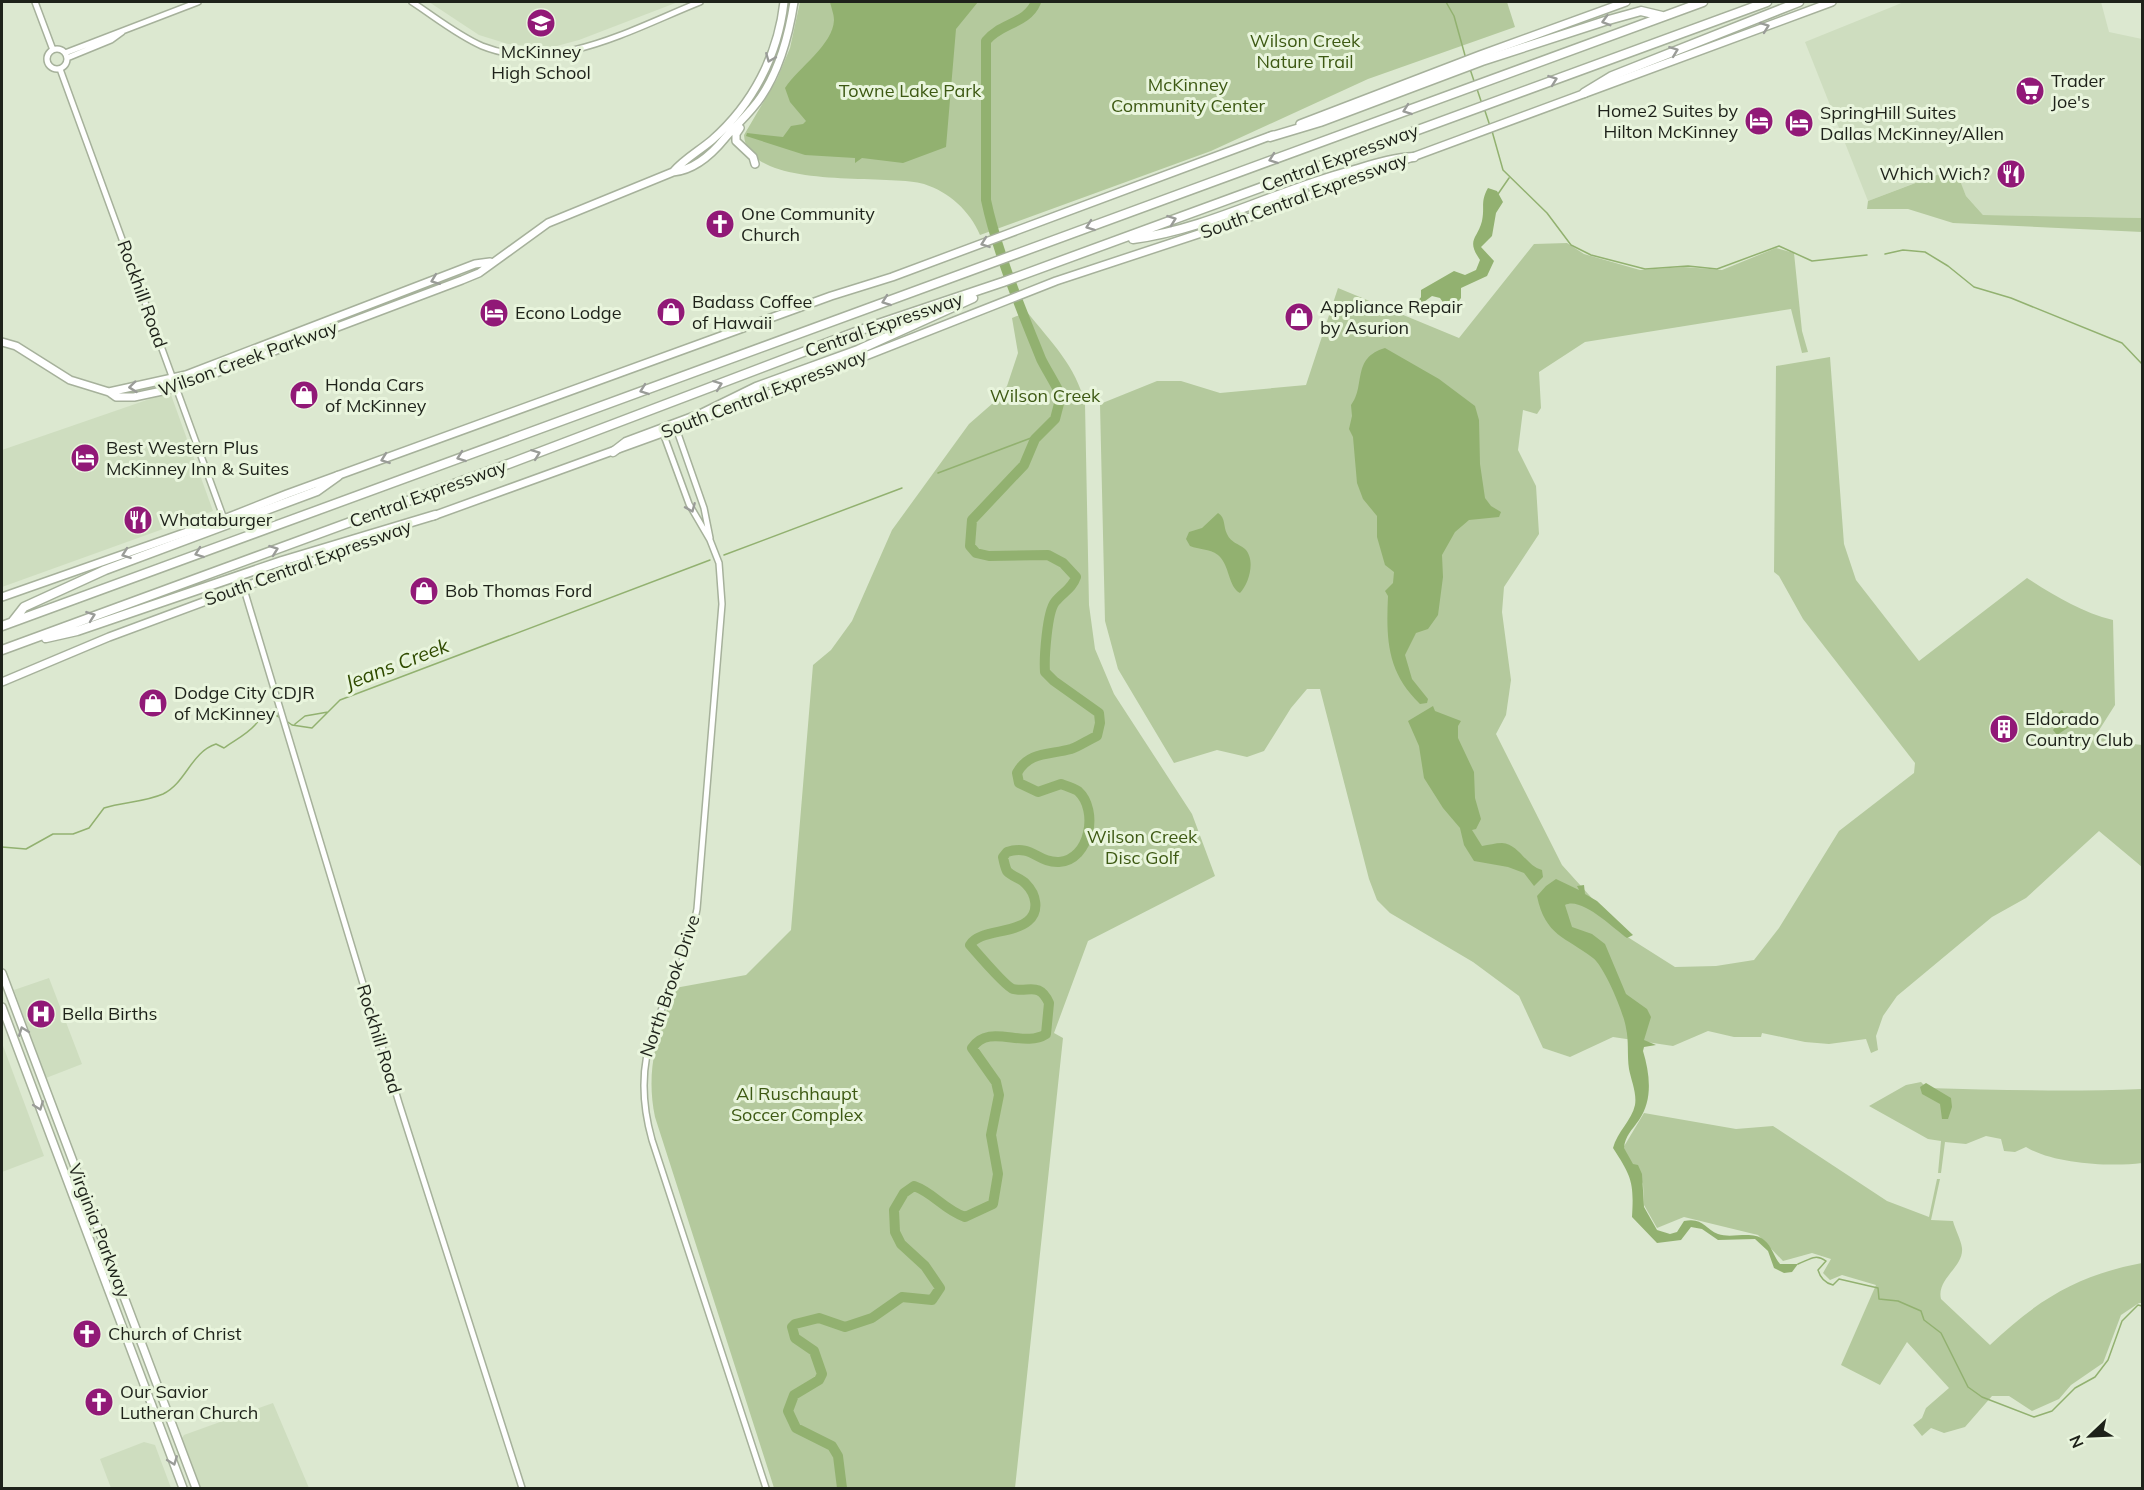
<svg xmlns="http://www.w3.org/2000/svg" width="2144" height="1490" font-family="Mulish,sans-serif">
<rect width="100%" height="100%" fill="#dce8d0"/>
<path fill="#ceddbf" d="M 429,2 L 678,2 L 579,40 L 553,47 L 539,47 L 508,44 L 479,35 Z
M 1904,2 L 2101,2 L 2109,32 L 2142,39 L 2142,218 L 1983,215 L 1966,196 L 1954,168 L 1868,201 L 1805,42 Z
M 170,392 L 213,511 L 2,587 L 2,450 Z
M 49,978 L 82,1064 L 46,1078 L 14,990 Z
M 2,1043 L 44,1156 L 2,1172 Z
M 273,1403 L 309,1488 L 201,1488 L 182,1438 L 184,1435 Z
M 144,1442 L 155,1445 L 171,1488 L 111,1488 L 100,1459 Z"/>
<path fill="#b4c99d" d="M 800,2 L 1507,2 L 1515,27 L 1368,79 L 1211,151 L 980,235 C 970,211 949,192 924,184 C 886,173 747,192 744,135 L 777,79 L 790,48 Z
M 1955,168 L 1966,196 L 1983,215 L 2142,218 L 2142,232 L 1953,223 L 1908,209 L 1867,209 L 1868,201 Z
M 1567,243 L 1584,254 L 1640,270 L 1684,267 L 1722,270 L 1776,248 L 1794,253 L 1802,331 L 1808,352 L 1802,353 L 1791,309 L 1585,342 L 1539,372 L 1541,408 L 1537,414 L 1523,410 L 1518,450 L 1536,486 L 1539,534 L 1504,587 L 1502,612 L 1511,680 L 1506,715 L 1496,734 L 1562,865 L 1626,936 L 1675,967 L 1716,966 L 1754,960 L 1779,928 L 1839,831 L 1914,773 L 1915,763 L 1803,619 L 1779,576 L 1774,572 L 1776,366 L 1830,357 L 1844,544 L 1856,580 L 1919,661 L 2027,578 C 2055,596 2081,612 2113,620 L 2115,705 L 2096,735 L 2116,742 L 2142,745 L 2142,867 L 2099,831 L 2026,898 L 1992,917 L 1897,996 L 1883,1016 L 1876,1036 L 1878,1050 L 1871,1053 L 1866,1039 L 1829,1044 L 1805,1042 L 1762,1033 L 1761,1037 L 1734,1037 L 1708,1031 L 1673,1046 L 1613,1037 L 1570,1057 L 1543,1048 L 1519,996 L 1473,962 L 1390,913 L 1377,900 L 1369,879 L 1320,689 L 1307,689 L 1291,708 L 1264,751 L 1247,757 L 1217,750 L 1174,763 L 1118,669 L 1105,621 L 1100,404 L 1157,381 L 1181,381 L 1220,393 L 1306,385 L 1338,288 L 1459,338 L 1534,244 Z
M 1027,312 C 1051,342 1076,366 1085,404 L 1089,605 L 1095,649 L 1114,694 L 1192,814 L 1215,876 L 1088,941 L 1054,1033 L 1063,1038 L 1015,1488 L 774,1488 L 655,1117 C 645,1069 658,1032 675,988 L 746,975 L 791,930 L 813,665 L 831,650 L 852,621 L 892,530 L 969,424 L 993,403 L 1007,386 L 1018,353 L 1012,318 Z
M 1921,1082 L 1927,1088 C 1999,1090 2070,1092 2142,1089 L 2142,1163 C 2111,1167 2054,1164 2026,1147 L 2015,1152 L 2004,1151 L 2001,1139 L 1986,1136 L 1966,1144 L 1945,1142 L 1941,1173 L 1938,1173 L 1941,1141 L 1928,1139 L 1869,1106 L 1906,1085 Z
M 1644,1113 L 1736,1129 L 1773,1126 L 1887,1201 L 1929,1217 L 1937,1179 L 1940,1179 L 1931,1220 L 1953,1221 C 1955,1229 1961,1240 1962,1248 C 1964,1267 1936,1279 1941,1299 L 1990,1345 C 2037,1300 2078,1275 2142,1263 L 2142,1303 L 2139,1303 L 2121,1315 L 2103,1363 L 2071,1385 L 2059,1399 L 2032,1411 L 2009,1396 L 1992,1396 L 1965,1427 L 1944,1433 L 1931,1428 L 1922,1436 L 1913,1425 L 1922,1418 L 1926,1408 L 1949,1388 L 1907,1342 L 1880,1385 L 1841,1365 L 1876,1285 L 1842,1275 L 1830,1280 L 1823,1273 L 1831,1259 L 1812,1253 L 1783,1261 L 1758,1235 L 1684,1217 L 1657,1228 L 1644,1205 L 1643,1184 L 1623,1148 Z"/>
<path fill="#92b170" d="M 830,2 L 978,2 L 956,29 L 946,147 L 903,163 L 862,158 L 855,163 L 855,158 L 805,155 L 746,136 L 747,133 L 783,137 L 791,126 L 803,124 L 806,121 L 790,102 L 785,88 C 799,67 833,45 834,20 C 834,14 831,7 830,2 Z
M 1488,188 L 1497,191 L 1503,202 L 1496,213 L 1492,236 L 1481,247 L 1494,261 L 1487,276 L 1461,288 L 1461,298 L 1454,307 L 1446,307 L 1440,298 L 1432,296 L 1421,304 L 1421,290 L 1454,271 L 1465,275 L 1476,270 L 1480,260 C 1466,239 1477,240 1482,221 C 1485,207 1480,202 1488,188 Z
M 1385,348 L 1439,379 L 1475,406 L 1479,420 L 1480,464 L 1485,498 L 1491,506 L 1501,512 L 1499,517 L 1469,520 L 1455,532 L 1442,555 L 1443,577 L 1438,615 L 1428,629 L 1416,633 L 1405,655 L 1412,679 L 1428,699 L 1427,703 L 1420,704 C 1387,672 1386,640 1388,596 L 1385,591 L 1393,583 L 1394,572 L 1385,565 L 1377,537 L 1377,516 L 1363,499 L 1357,483 L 1353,437 L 1349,429 L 1352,416 L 1351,405 C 1366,386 1351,358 1385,348 Z
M 1218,513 C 1226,518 1223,526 1227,534 C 1231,543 1238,543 1245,549 C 1256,560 1249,584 1240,593 C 1228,587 1230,565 1218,555 C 1209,548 1199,550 1190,546 L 1186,539 L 1189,532 L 1202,528 Z
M 1433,706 L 1435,711 L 1461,721 L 1458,726 L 1458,738 L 1474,772 L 1475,798 L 1481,819 L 1476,829 L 1472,830 L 1482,846 C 1489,845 1495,843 1502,843 C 1519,844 1526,866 1542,870 L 1543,877 L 1534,886 L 1524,873 L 1508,867 L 1474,861 L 1464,845 L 1460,828 L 1443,808 L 1424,778 L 1419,746 L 1408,721 Z
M 2062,710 L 2072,725 L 2057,735 L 2053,730 L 2059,722 L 2055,715 Z
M 1556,879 L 1579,890 L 1577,886 L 1584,885 L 1585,894 L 1597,901 L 1633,935 L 1627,938 C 1613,928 1581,896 1565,905 L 1572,927 L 1592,934 L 1605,944 L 1626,994 L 1647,1009 L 1651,1017 L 1644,1040 L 1656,1045 L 1644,1047 L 1643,1051 C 1650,1074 1653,1100 1639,1120 C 1632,1130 1625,1136 1624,1148 L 1633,1164 L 1638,1165 L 1642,1174 L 1644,1207 L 1657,1230 L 1670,1234 L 1677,1232 L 1684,1221 C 1703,1217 1705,1229 1718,1234 C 1732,1239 1752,1230 1764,1240 C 1772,1246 1774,1257 1780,1264 L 1798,1264 L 1792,1272 L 1784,1273 L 1774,1268 L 1768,1251 L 1755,1239 L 1718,1240 L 1702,1229 L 1691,1227 L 1681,1240 L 1657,1243 L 1632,1217 C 1634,1183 1632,1177 1613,1148 C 1617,1132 1632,1120 1635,1105 C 1637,1093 1631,1080 1629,1069 C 1627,1055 1629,1041 1626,1028 C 1624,1013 1604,966 1593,958 C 1566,937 1545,936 1537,896 L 1546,886 Z
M 1926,1083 L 1951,1098 L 1952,1107 L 1948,1119 L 1942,1119 L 1940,1104 L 1922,1094 L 1920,1087 Z"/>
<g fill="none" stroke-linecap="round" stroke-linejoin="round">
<path stroke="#92b170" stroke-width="1.5" d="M 1446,2 L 1454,16 L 1466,59
M 1470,69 L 1474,81
M 1477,89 L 1482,104
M 1484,108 L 1490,126
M 1492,131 L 1503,170 L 1547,213 L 1571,245 L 1591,255 L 1645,269 L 1688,266 L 1717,269 L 1779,246 L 1812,261 L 1867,255
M 1498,194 L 1509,178
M 1885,254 L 1903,250 L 1925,252 L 1948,266 L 1974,287 L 2011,298 L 2122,343 L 2142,364
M 1410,311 L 1423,296
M 938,473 L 1039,435
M 724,555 L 902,488
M 285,720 L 292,725 L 312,728 L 340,700 L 710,560
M 295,724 L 305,716 L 328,712
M 2,847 L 26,849 L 53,834 L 73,834 L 89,828 L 104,808 C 123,802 145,802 163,794 C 186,783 191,752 216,744 L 224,748 C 235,740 246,735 255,725 C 260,720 262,714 268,711 L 281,718
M 1798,1264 C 1809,1260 1815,1253 1826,1261 L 1818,1270 C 1820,1277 1825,1283 1833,1285 L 1839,1279 L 1878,1288 L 1879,1299 L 1898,1301 L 1921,1311 L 1924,1320 L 1941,1333 L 1968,1387 L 1982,1397 L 2034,1417 L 2052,1411 L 2075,1388 L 2095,1377 L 2108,1360 L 2122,1321 L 2138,1305 L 2142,1306"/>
<path stroke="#92b170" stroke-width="10" d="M 842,1488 L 838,1456 L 832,1446 L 796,1428 L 788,1411 L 794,1395 L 819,1380 L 822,1374 L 814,1351 L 795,1338 L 792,1327 L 795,1324 L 819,1318 L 845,1327 L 872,1318 L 902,1297 L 932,1300 L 940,1288 L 925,1266 L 901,1244 L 895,1232 L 894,1210 L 904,1193 L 914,1186 C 934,1193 943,1209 965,1217 L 993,1204 L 998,1174 L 991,1135 L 999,1095 L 996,1082 L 972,1048 C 989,1022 1023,1049 1046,1034 L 1049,1003 C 1039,981 1028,993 1013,989 C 1006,987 977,953 970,945 C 978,930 1013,934 1028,921 C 1040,911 1036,894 1026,884 C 1021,878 1012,877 1007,871 C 1005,867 1004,862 1003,857 L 1007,852 C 1033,844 1037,863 1059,862 C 1090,860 1099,810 1078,791 C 1073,788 1066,786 1061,784 L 1038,792 L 1019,783 L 1017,773 C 1029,751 1050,755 1071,749 C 1080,746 1088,740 1097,736 L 1100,723 L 1099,713 L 1054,681 L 1045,672 C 1044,658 1047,612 1055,602 C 1063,592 1072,589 1076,577 L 1063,563 L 1048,555 L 989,556 L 976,553 L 970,546 L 972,520 L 1024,465 L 1035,439 L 1055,419 L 1061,396 C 1055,383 1047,371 1041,359 C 1021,309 997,252 986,200 L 986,41 C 1000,23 1027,24 1036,2"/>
<g stroke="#a6b19b" stroke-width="8">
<path id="minor" d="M 35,2 L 53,50
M 412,2 C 435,17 457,35 482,46 C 554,75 634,28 700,2
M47 59a10 10 0 1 1 20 0a10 10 0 1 1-20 0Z
M 65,53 L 198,2
M 67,58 L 111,40 L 122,32
M 60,69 L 224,519
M 676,428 L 704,508 L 710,538
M 663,433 L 689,504 L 710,540 L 719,563 L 722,604 L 697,909 C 680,1000 623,1037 652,1140 L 766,1488
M 243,586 L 399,1103 L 522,1488"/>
</g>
<g stroke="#a6b19b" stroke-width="10">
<path id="major" d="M 1300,124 L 1480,55 L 1626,2
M 740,128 L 736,134 L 736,141 L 753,157 L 755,164
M 673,172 C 684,159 699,151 712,140 C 753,104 778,55 784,2
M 2,342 L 16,346 L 70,380 L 109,392 L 116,397 L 134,397 L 176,388 L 462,280 L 479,273 L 548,223 L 673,172 C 694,170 712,154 725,138 C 737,124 751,112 761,97 C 780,69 789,34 794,2
M 109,392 L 186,375 L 475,264 L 490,262
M 433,516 L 759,398 L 1056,281 L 1253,216 L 1832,2
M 2,597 L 224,519 L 287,494 L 831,296 L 892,277 L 1273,135
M 2,682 L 109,637 L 400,529
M 2,973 L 196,1488
M 2,1007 L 183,1488"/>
</g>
<g stroke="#a6b19b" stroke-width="11">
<path id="highway" d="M 1584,93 L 1612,76 L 1799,2
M 1270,137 L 1320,122 L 1482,61 L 1605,21 L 1641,11 L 1662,16
M 1133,239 C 1209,229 1277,190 1351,171 C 1372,165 1392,158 1414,157
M 613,452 L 626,442 L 701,414 L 756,387 L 858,350 L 973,298
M 13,621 L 24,607 L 105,570 L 317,491 L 338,476
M 2,626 L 1703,2
M 46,638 L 77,631 L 282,561 L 435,515
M 2,650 L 503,466 L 869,327 L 1003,282 L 1767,2"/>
</g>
<use href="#minor" stroke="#fff" stroke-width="5"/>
<use href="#major" stroke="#fff" stroke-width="7"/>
<use href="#highway" stroke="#fff" stroke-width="8"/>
</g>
<defs><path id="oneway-chevron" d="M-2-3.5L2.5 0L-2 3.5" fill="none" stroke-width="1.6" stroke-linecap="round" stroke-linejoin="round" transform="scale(1.5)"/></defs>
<g stroke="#9a9c98">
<use href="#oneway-chevron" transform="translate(1606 21) rotate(164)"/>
<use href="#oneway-chevron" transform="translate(1765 27) rotate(-20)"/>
<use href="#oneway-chevron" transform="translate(1674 51) rotate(-21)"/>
<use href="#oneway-chevron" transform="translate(770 58) rotate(112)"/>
<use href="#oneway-chevron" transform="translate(1553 80) rotate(-20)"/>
<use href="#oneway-chevron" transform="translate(1407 110) rotate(160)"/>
<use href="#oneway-chevron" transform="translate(1273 159) rotate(160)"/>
<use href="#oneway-chevron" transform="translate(1172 220) rotate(-20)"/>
<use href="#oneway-chevron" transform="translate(1090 226) rotate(160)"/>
<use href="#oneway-chevron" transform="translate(985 243) rotate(160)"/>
<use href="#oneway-chevron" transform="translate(435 280) rotate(159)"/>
<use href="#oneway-chevron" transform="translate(886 301) rotate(160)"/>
<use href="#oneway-chevron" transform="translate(718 385) rotate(-21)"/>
<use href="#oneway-chevron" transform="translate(133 387) rotate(174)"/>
<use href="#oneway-chevron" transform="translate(644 390) rotate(160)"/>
<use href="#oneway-chevron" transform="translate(536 454) rotate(-21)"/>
<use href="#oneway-chevron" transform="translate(461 457) rotate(160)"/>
<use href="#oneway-chevron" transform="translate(385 459) rotate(160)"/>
<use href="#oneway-chevron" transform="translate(691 508) rotate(67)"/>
<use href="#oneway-chevron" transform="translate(274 550) rotate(-20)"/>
<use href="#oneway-chevron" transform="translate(199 553) rotate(160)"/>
<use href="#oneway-chevron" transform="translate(126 554) rotate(160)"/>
<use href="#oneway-chevron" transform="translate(91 616) rotate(-20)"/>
<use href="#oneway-chevron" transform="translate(23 1031) rotate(-111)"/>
<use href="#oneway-chevron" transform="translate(39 1106) rotate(69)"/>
<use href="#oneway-chevron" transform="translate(173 1461) rotate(69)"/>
</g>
<defs>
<g id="school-disc" transform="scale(1.5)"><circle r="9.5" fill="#911977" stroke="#e9f5dd"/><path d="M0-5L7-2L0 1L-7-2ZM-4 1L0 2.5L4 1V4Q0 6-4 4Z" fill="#fff"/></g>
<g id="supermarket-disc" transform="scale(1.5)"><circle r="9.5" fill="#911977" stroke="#e9f5dd"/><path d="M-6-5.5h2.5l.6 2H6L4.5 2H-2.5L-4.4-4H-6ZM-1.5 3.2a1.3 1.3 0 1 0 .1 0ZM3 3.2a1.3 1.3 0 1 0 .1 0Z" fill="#fff"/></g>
<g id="hotel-disc" transform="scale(1.5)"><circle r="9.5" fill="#911977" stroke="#e9f5dd"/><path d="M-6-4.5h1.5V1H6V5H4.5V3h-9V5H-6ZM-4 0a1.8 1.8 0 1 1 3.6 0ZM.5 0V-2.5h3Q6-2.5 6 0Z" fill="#fff"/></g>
<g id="restaurant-disc" transform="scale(1.5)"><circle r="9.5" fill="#911977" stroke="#e9f5dd"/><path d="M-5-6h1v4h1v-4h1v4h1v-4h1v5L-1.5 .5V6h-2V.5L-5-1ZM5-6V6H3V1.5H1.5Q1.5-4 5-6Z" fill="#fff"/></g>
<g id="church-disc" transform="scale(1.5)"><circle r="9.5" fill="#911977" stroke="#e9f5dd"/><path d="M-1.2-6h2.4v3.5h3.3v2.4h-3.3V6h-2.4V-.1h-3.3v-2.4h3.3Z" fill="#fff"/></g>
<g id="shop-disc" transform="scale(1.5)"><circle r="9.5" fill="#911977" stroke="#e9f5dd"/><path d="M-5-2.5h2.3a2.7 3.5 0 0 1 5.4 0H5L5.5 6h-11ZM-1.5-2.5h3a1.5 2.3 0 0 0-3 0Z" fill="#fff"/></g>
<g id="building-disc" transform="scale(1.5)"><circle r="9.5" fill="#911977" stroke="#e9f5dd"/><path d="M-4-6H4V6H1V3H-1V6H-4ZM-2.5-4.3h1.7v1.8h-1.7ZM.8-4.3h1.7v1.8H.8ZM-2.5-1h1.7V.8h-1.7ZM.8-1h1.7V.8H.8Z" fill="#fff"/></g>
<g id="hospital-disc" transform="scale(1.5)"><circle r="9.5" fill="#911977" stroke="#e9f5dd"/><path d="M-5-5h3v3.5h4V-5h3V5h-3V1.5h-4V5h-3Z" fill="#fff"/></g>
</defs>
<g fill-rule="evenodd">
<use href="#school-disc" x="541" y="23"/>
<use href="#supermarket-disc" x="2030" y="91"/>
<use href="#hotel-disc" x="1759" y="121"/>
<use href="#hotel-disc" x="1799" y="123"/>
<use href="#restaurant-disc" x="2011" y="174"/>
<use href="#church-disc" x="720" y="224"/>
<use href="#shop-disc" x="671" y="312"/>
<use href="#hotel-disc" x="494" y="313"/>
<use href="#shop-disc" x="1299" y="317"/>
<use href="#shop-disc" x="304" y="395"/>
<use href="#hotel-disc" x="85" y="458"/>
<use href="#restaurant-disc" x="138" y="520"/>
<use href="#shop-disc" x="424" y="591"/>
<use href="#shop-disc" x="153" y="703"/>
<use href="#building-disc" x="2004" y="729"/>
<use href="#hospital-disc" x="41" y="1014"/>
<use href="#church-disc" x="87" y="1334"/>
<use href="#church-disc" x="99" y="1402"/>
</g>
<g text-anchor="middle" stroke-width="6" stroke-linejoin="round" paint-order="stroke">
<g font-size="18" fill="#3d5913" stroke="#e9f5dd">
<text x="1305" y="47">Wilson Creek<tspan x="1305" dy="21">Nature Trail</tspan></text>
<text x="1188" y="91">McKinney<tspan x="1188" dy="21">Community Center</tspan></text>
<text x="910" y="97">Towne Lake Park</text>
<text x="1045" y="402">Wilson Creek</text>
<text x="1142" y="843">Wilson Creek<tspan x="1142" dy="21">Disc Golf</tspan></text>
<text x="797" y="1100">Al Ruschhaupt<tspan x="797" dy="21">Soccer Complex</tspan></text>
</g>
<g font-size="18" fill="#1e221a" stroke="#e9f5dd" text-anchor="start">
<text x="541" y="58" text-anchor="middle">McKinney<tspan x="541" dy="21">High School</tspan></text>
<text x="2051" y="87">Trader<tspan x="2051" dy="21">Joe's</tspan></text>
<text x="1738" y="117" text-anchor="end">Home2 Suites by<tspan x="1738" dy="21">Hilton McKinney</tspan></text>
<text x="1820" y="119">SpringHill Suites<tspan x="1820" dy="21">Dallas McKinney/Allen</tspan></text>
<text x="1990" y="180" text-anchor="end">Which Wich?</text>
<text x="741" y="220">One Community<tspan x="741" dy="21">Church</tspan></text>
<text x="692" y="308">Badass Coffee<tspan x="692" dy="21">of Hawaii</tspan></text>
<text x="1320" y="313">Appliance Repair<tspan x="1320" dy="21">by Asurion</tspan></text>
<text x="515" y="319">Econo Lodge</text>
<text x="325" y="391">Honda Cars<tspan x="325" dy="21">of McKinney</tspan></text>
<text x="106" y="454">Best Western Plus<tspan x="106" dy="21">McKinney Inn &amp; Suites</tspan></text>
<text x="159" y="526">Whataburger</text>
<text x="445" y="597">Bob Thomas Ford</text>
<text x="174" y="699">Dodge City CDJR<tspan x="174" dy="21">of McKinney</tspan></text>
<text x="2025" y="725">Eldorado<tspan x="2025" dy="21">Country Club</tspan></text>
<text x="62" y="1020">Bella Births</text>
<text x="108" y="1340">Church of Christ</text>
<text x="120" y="1398">Our Savior<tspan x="120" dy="21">Lutheran Church</tspan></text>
</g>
<g font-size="18" fill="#1e221a" stroke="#e9f5dd">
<text transform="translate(1340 158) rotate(-20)" y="6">Central Expressway</text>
<text transform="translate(1304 196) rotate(-20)" y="6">South Central Expressway</text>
<text transform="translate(142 294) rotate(70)" y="6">Rockhill Road</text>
<text transform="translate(884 325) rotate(-19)" y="6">Central Expressway</text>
<text transform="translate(248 359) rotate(-20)" y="6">Wilson Creek Parkway</text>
<text transform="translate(764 394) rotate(-21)" y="6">South Central Expressway</text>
<text transform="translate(428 494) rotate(-20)" y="6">Central Expressway</text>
<text transform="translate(308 563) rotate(-20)" y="6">South Central Expressway</text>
<text transform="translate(670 986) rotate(-71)" y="6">North Brook Drive</text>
<text transform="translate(379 1039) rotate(73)" y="6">Rockhill Road</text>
<text transform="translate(99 1231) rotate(69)" y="6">Virginia Parkway</text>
</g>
<g font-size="20" font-style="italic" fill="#304b00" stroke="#e9f5dd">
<text transform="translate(397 664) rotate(-21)" y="7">Jeans Creek</text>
</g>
</g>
<rect width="2144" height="1490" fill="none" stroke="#1e221a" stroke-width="6"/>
<g transform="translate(2090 1436) rotate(247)" stroke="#e9f5dd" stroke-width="4.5" paint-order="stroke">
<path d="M0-4.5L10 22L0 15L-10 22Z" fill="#1e221a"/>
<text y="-9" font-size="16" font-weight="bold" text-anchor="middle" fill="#1e221a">N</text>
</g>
</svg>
